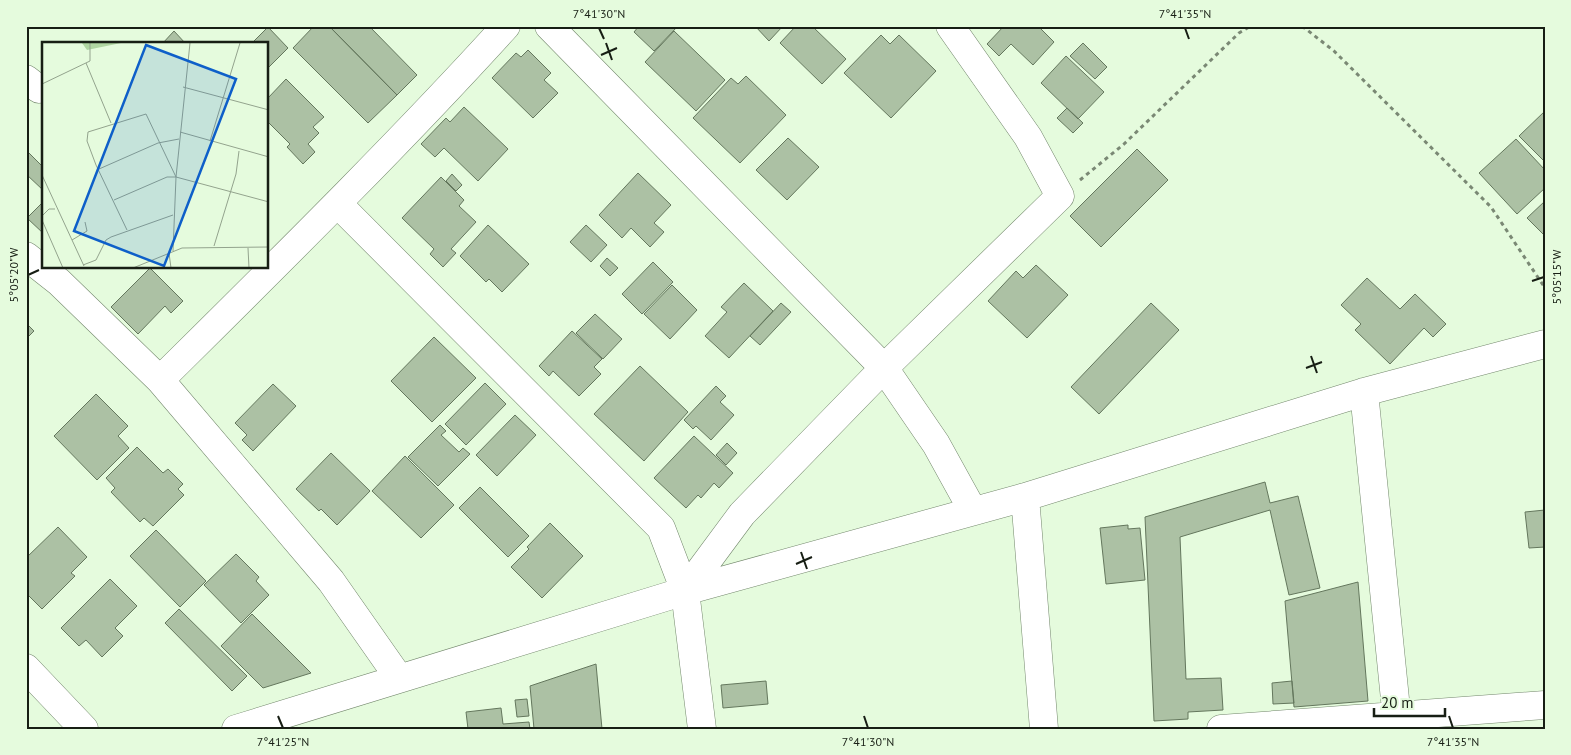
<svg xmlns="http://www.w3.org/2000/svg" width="1571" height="755" font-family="'PT Sans',sans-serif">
<rect width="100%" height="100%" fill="#e5fbdd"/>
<path fill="#acc1a4" stroke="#64775d" d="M 314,26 L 329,26 L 397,95 L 368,123 L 293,48 Z
M 329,26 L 369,26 L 417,75 L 397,95 Z
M 639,26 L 678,26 L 654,51 L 634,32 Z
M 755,26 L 783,26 L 769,41 Z
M 796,26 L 812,26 L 846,59 L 822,84 L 780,43 Z
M 1004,26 L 1038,26 L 1054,42 L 1033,65 L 1011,44 L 999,56 L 987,44 Z
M 268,27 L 288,48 L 268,68 L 268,44 L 251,44 Z
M 174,31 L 186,44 L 162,44 Z
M 674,31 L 725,80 L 696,111 L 645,62 Z
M 881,35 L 890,44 L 899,35 L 936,71 L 891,118 L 844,73 Z
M 1083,43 L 1107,67 L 1095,79 L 1070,56 Z
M 528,50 L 551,73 L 544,80 L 558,93 L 533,118 L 492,78 L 516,53 L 521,57 Z
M 1066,56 L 1104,92 L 1078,119 L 1041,83 Z
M 746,76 L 786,115 L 740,163 L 693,118 L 731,78 L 738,84 Z
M 286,79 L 324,117 L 313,127 L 319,133 L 308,144 L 315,152 L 303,164 L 287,147 L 290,144 L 268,122 L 268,98 Z
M 464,107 L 508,149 L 478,181 L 444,148 L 435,157 L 421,144 L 446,118 L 450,122 Z
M 1067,108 L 1083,123 L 1073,133 L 1057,118 Z
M 1545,111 L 1545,162 L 1519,136 Z
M 788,138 L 819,167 L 787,200 L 756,170 Z
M 1516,139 L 1545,170 L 1545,188 L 1517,214 L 1479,173 Z
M 1137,149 L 1168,180 L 1101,247 L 1070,216 Z
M 26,150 L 42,166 L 44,165 L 44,191 L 26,174 Z
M 638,173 L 671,205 L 654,223 L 664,232 L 650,247 L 631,228 L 622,238 L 599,215 Z
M 452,174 L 462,185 L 456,191 L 446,181 Z
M 441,177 L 464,200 L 459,206 L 476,222 L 451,249 L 456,253 L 443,267 L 430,254 L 434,249 L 402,218 Z
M 1545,201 L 1545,236 L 1527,218 Z
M 41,204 L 44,207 L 44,234 L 27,218 Z
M 488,225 L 529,264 L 502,292 L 489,279 L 486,282 L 460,256 Z
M 586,225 L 607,245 L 591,262 L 570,242 Z
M 607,258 L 618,268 L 610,276 L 600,266 Z
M 653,262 L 673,282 L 642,314 L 622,294 Z
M 1036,265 L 1068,295 L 1027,338 L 988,301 L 1016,271 L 1023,278 Z
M 150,268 L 183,301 L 171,313 L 165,306 L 138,334 L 111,307 Z
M 1367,278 L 1400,309 L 1415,294 L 1446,324 L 1433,337 L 1424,328 L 1390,364 L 1355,330 L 1361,324 L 1341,305 Z
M 744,283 L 773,311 L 729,358 L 705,336 L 727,312 L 721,307 Z
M 672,285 L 697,310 L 670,339 L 644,314 Z
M 781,303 L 791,312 L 760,345 L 750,336 Z
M 1151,303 L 1179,330 L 1099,414 L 1071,387 Z
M 595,314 L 622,339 L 603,359 L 576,333 Z
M 26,323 L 34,331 L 26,339 Z
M 572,331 L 602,359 L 594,367 L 601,374 L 579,396 L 553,371 L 549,376 L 539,366 Z
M 434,337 L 476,378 L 432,422 L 391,381 Z
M 640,366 L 688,412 L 644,461 L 594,414 Z
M 485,383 L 506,404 L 466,445 L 445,424 Z
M 273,384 L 296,406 L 253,451 L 242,440 L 247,435 L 235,423 Z
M 716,386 L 726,396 L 720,402 L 734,415 L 711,440 L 696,426 L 693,429 L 684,420 Z
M 96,394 L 128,426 L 118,436 L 129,448 L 97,480 L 54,436 Z
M 515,415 L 536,435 L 497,476 L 476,455 Z
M 440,425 L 446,431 L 441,435 L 459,452 L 463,448 L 470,454 L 438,486 L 408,457 Z
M 694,436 L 733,473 L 719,488 L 714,483 L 701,498 L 698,495 L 686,508 L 654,478 Z
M 727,443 L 737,453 L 726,465 L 716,455 Z
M 137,447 L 163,473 L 168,469 L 183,484 L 178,489 L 184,495 L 153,526 L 144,518 L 140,522 L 111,492 L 115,488 L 106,478 Z
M 331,453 L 370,491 L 337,525 L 321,509 L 319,511 L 296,489 Z
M 405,456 L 454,505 L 421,538 L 372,491 Z
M 1265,482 L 1270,503 L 1298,496 L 1320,588 L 1289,595 L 1270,510 L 1180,537 L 1186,679 L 1221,678 L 1223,710 L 1188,712 L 1188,719 L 1154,721 L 1145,517 Z
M 480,487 L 529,536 L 508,557 L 459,508 Z
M 1545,510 L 1545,547 L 1529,548 L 1525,512 Z
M 550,523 L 583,556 L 542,598 L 511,567 L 529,549 L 527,547 Z
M 1128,525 L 1128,529 L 1140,528 L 1145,580 L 1106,584 L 1100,528 Z
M 58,527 L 87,557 L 71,573 L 75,576 L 42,609 L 26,593 L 26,558 Z
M 156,530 L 206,581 L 180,607 L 130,556 Z
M 236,554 L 259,577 L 256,581 L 269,595 L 241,623 L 204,585 Z
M 110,579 L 137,606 L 115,628 L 123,636 L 102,657 L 86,640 L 79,646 L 61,628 Z
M 1358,582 L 1368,701 L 1294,707 L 1285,601 Z
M 179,609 L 247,676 L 232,691 L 165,623 Z
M 252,614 L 311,673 L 263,688 L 221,646 Z
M 596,664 L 602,729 L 534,729 L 530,686 Z
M 766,681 L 768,704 L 723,708 L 721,685 Z
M 1292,681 L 1294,703 L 1273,704 L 1272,683 Z
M 527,699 L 529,716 L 517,717 L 515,700 Z
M 501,708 L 503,724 L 529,722 L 530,729 L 468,729 L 466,712 Z"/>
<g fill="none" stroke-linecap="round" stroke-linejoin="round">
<g stroke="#73876c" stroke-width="29">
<path id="minor" d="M 549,26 L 884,368 L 936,444 L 973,511
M 26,79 L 39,89 L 44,87
M 338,204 L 661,528 L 685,591 L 702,729
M 26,256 L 59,282 L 160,380 L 331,581 L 399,678
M 160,380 C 277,264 395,148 506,26
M 1364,392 L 1398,729
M 1025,497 L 1044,729
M 685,591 L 742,514 L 884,368 L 1060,196 L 1028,137 L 950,26
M 26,668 L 84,729
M 236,729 L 685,591 L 1025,497 L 1364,392 L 1545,344
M 1221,729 L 1545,705"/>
</g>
<path stroke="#7a8874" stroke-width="3" stroke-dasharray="4 4" stroke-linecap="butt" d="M 1302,26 L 1334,51 L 1491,207 L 1545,288
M 1080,180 L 1124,144 L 1239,33 L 1251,26"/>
<use href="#minor" stroke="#fff" stroke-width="28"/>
</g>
<path fill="none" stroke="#171e14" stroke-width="2" d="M 599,28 L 604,39M 1185,28 L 1189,39M 606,43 L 612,60M 601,55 L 617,48M 28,275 L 39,270M 1532,281 L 1544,277M 1311,356 L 1317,373M 1306,368 L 1322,362M 801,552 L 807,569M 796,564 L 812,557M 278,716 L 283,728M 864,716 L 868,728M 1449,716 L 1453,728"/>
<g transform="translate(42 42)">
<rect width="226" height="226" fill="#e5fbdd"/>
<path d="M 40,1 L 79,1 L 45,8 Z" fill="#b0d6a2"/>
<path fill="none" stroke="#93a38d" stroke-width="1" d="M 44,21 L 69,81M 0,42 L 48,19 L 48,1M 141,45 L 227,68M 138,90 L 227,115M 168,99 L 198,1M 57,127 L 116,101 L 137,97M 0,133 L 42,224M 72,158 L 125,135 L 134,135 L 227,160M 0,174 L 7,167 L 13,167M 0,178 L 21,226M 85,188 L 54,123 L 45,99 L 46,90 L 104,72 L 134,135M 30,198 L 45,189 L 43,180M 172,204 L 194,132 L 197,109M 206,206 L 207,226M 131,209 L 134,135 L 148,1M 127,211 L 129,226M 41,223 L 54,218 L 64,198 L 69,195 L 131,173M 91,226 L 140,206 L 227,205"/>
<path fill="#0e5fc9" fill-opacity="0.15" stroke="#0e5fc9" stroke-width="2.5" d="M 104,3 L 194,37 L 122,224 L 32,189 Z"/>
<rect width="226" height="226" fill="none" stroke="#171e14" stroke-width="2.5"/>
</g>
<rect width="1571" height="755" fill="none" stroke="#e5fbdd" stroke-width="55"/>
<path d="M1374 708v8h71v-8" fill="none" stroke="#171e14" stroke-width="2.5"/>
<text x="1381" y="708" font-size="15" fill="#171e14" stroke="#e5fbdd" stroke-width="4" paint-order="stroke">20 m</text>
<rect x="28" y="28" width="1516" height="700" fill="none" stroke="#171e14" stroke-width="2"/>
<g font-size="12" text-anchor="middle" fill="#171e14">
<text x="599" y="18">7°41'30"N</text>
<text x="1185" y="18">7°41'35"N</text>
<text transform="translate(14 275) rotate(-90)" y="4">5°05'20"W</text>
<text transform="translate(1557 277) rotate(-90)" y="4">5°05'15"W</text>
<text x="283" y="746">7°41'25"N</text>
<text x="868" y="746">7°41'30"N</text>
<text x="1453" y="746">7°41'35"N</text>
</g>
</svg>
